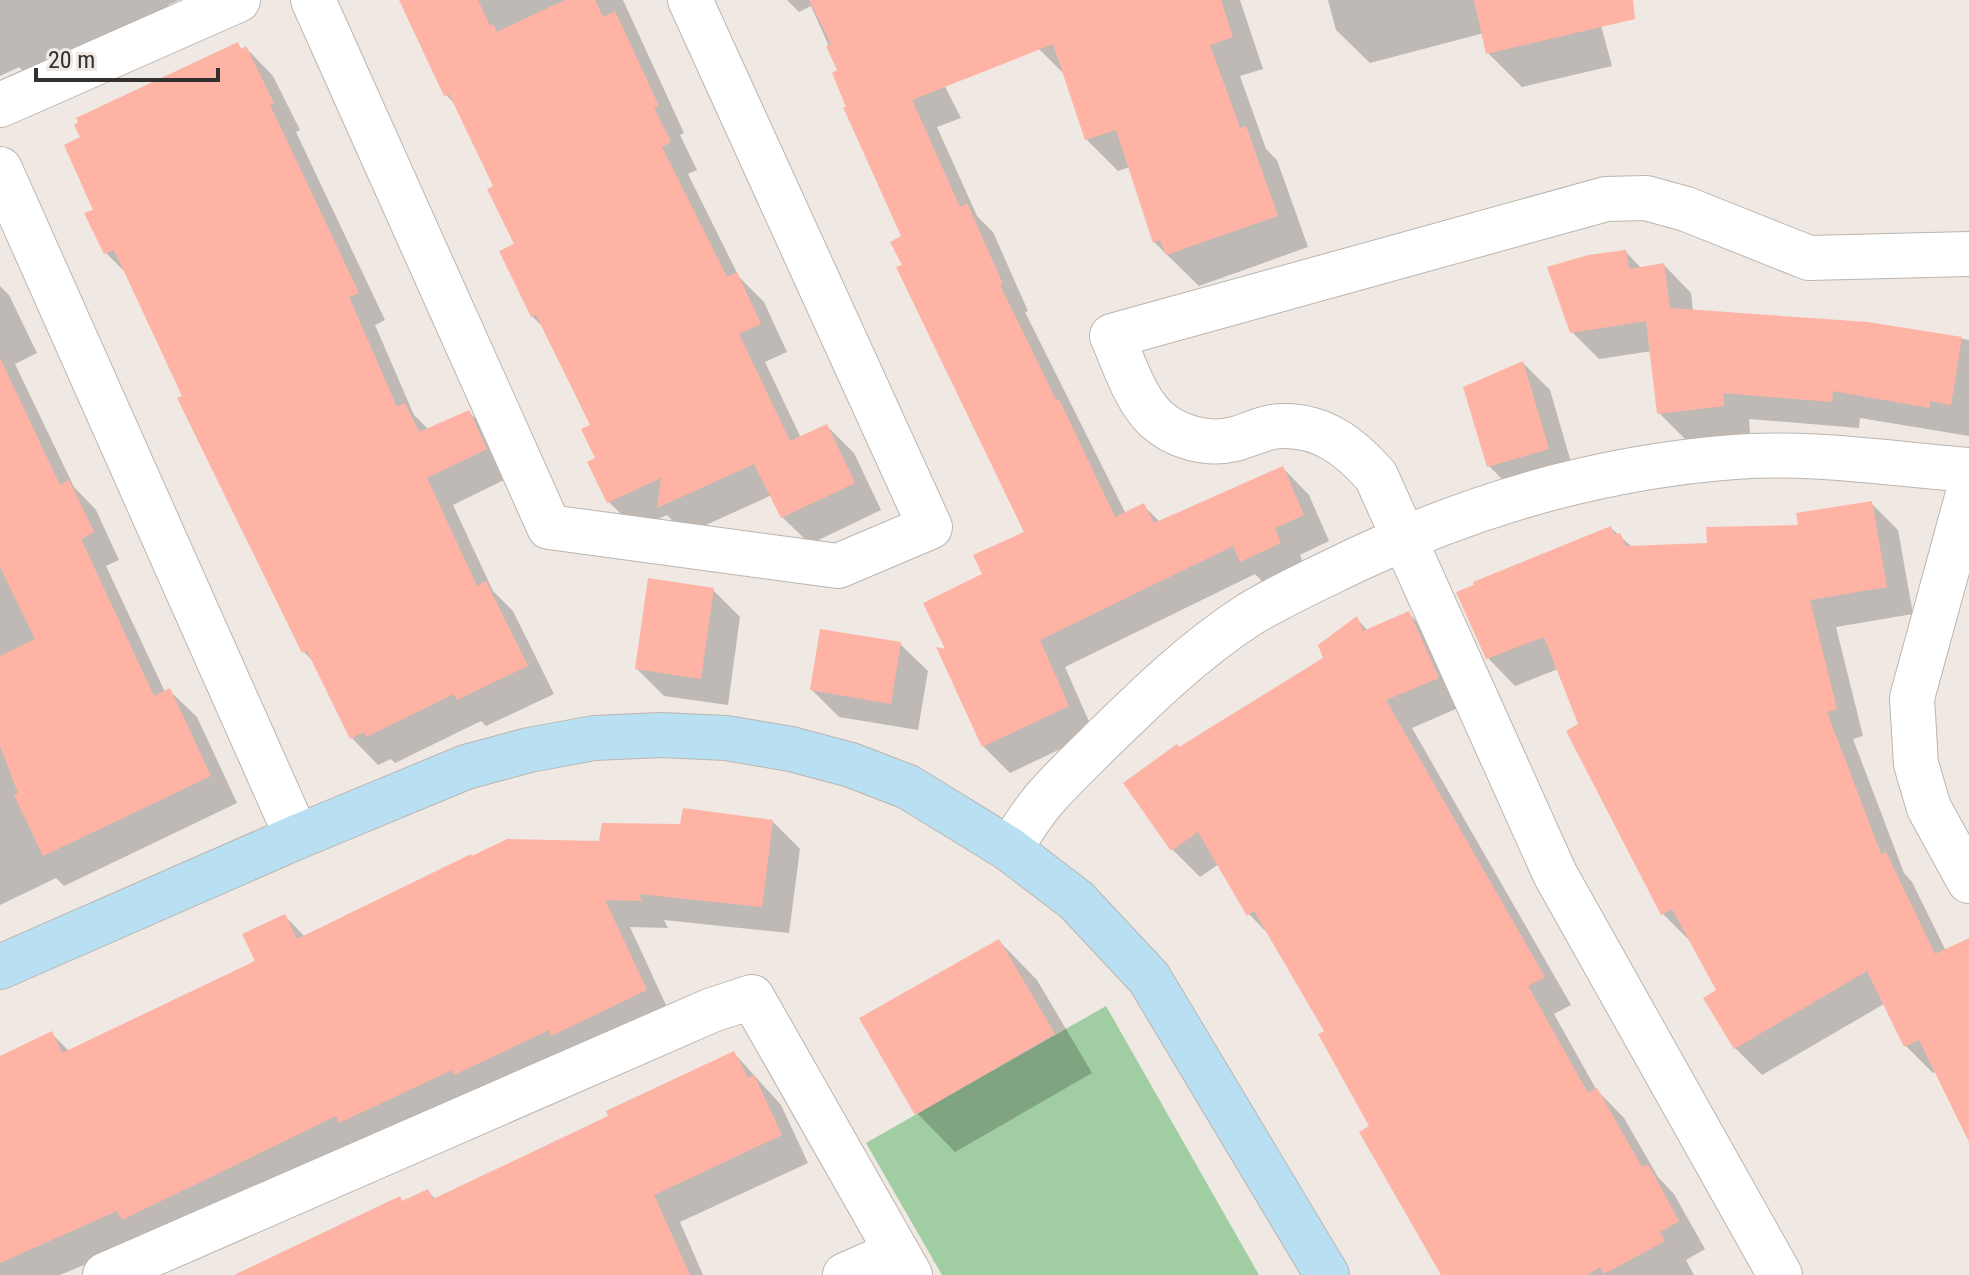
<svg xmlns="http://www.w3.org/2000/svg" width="1969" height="1275" font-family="'Roboto Condensed',sans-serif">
<rect width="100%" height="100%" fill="#efe8e3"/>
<path fill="#a0cda1" d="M 1106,1006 L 1259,1275 L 942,1275 L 866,1143 Z"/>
<path fill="#0003" d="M 0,0 L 179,0 L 168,5 L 171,10 L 34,82 L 19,67 L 0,76 Z
M 401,0 L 623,0 L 684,133 L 680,135 L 697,170 L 688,174 L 739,277 L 764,302 L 787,352 L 765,362 L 801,438 L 827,426 L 854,453 L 881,510 L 810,544 L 782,517 L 772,495 L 686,534 L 667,515 L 636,529 L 609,502 L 597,459 L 593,426 L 545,329 L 532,316 L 517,245 L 496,186 L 457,106 L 446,95 Z
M 787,0 L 901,0 L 961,118 L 937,127 L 977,216 L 993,232 L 1028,311 L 1025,312 L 1126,514 L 1144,506 L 1160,522 L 1283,468 L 1309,495 L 1329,541 L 1300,555 L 1306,570 L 1268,587 L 1255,574 L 1065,667 L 1094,733 L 1010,773 L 983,746 L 948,651 L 985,575 L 1027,533 L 849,108 L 840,71 L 811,6 L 799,12 Z
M 1022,0 L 1240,0 L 1263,69 L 1240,76 L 1266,149 L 1277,160 L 1308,247 L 1199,286 L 1154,242 L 1130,167 L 1118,171 L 1086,139 L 1065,75 L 1039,49 Z
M 1328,0 L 1594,0 L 1612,66 L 1522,87 L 1488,53 L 1484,33 L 1370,63 L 1336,30 Z
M 237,44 L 243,50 L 246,48 L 273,76 L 300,130 L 296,132 L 385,320 L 375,325 L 414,415 L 429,430 L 469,412 L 496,440 L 512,476 L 453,505 L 493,591 L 513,611 L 554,694 L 486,726 L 481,721 L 395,763 L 391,759 L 378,765 L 351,737 L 315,663 L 304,652 L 127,274 L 106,253 L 87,214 L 96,211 Z
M 1626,252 L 1642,269 L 1664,265 L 1691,293 L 1693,311 L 1868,324 L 1969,340 L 1969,436 L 1860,418 L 1859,428 L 1749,419 L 1750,433 L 1687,441 L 1659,413 L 1652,351 L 1599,359 L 1572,332 Z
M 0,286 L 9,295 L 37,353 L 15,364 L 74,487 L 96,510 L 119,560 L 106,566 L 165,692 L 169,690 L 197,717 L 237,803 L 64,886 L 56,878 L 0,905 Z
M 1523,363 L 1550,390 L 1575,476 L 1516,493 L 1489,466 Z
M 1871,503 L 1898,530 L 1913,614 L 1836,627 L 1863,736 L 1853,739 L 1904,873 L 1912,882 L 1946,951 L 1969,950 L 1969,1137 L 1937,1071 L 1933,1073 L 1906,1046 L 1884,1004 L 1762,1075 L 1735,1048 L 1719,990 L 1690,941 L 1663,914 L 1558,669 L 1515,686 L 1488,658 L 1611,528 L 1633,548 L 1709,545 L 1801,527 Z
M 713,590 L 740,617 L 728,705 L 664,696 L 637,669 Z
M 1409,614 L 1436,641 L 1465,705 L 1412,728 L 1571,1005 L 1554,1014 L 1596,1089 L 1624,1118 L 1658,1177 L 1674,1194 L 1705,1249 L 1686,1260 L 1694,1275 L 1450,1275 L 1371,1127 L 1326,1032 L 1272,938 L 1249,914 L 1219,864 L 1200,877 L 1173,850 L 1126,783 L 1325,659 L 1357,619 L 1368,631 Z
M 900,644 L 928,671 L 918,730 L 839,717 L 812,690 Z
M 772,821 L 800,849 L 789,933 L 664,920 L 668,928 L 630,927 L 672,1018 L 60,1275 L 0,1275 L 0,1058 L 51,1033 L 69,1051 L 257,962 L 285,916 L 305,937 L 601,843 L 682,826 Z
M 999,941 L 1037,980 L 1092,1073 L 955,1152 L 917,1113 Z
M 734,1053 L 781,1105 L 808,1163 L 680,1222 L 703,1275 L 263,1275 L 428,1191 L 436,1200 L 611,1117 Z"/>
<path fill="#ffb3a5" d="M 399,0 L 478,0 L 490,26 L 493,24 L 497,32 L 565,0 L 595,0 L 603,17 L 615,11 L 659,106 L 654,108 L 671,142 L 662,147 L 727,277 L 737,272 L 761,324 L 739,334 L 790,441 L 827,424 L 855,483 L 781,518 L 754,464 L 657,508 L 661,478 L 607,503 L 587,462 L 595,458 L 581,429 L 590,425 L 536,315 L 531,317 L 499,251 L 514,244 L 487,189 L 493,186 L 449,94 L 444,96 Z
M 809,0 L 1221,0 L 1233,37 L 1210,45 L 1240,128 L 1246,126 L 1278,216 L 1166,255 L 1160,240 L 1153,243 L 1116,130 L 1085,140 L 1053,44 L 912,100 L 960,207 L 967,203 L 1003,284 L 1000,285 L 1056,400 L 1059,399 L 1115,517 L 1144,503 L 1154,523 L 1283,466 L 1304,515 L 1275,528 L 1281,543 L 1240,562 L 1233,546 L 1040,640 L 1069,706 L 982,747 L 936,647 L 945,649 L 923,603 L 982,574 L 973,555 L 1024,532 L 896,267 L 902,265 L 890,242 L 901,236 L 843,107 L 846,107 L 832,73 L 837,70 L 826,46 L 831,44 Z
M 1474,0 L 1633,0 L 1635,19 L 1486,54 Z
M 238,42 L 241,49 L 246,46 L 274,103 L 270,105 L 359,293 L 349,297 L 397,407 L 405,403 L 419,432 L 469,410 L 487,449 L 427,478 L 477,586 L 486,581 L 528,666 L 457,700 L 454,694 L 366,737 L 364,732 L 350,739 L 307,651 L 302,653 L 177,398 L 182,396 L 114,250 L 104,254 L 84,213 L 93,210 L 64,145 L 80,137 L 74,125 L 78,122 L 76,118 Z
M 1626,250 L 1629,269 L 1664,263 L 1670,308 L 1868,322 L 1962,337 L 1951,405 L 1930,401 L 1929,408 L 1833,391 L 1832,402 L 1723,393 L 1724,406 L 1657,414 L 1646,321 L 1570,333 L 1547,267 L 1588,255 Z
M 0,358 L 60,485 L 69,480 L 94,532 L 81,539 L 154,696 L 170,688 L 211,776 L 43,856 L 14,795 L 18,793 L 0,746 L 0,656 L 35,639 L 0,567 Z
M 1523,361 L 1549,449 L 1487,467 L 1463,387 Z
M 1872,501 L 1887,587 L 1810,600 L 1837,709 L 1827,712 L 1881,854 L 1886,852 L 1935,954 L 1969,938 L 1969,1142 L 1919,1040 L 1904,1047 L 1867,971 L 1734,1049 L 1703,998 L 1716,990 L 1672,909 L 1661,915 L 1566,731 L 1578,724 L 1544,637 L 1486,659 L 1456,592 L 1474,585 L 1473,582 L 1611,526 L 1614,535 L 1620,533 L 1626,546 L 1707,543 L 1706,527 L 1798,525 L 1796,513 Z
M 648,578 L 714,588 L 701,679 L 635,669 Z
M 1409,611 L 1439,678 L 1386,700 L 1545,977 L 1528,986 L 1588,1093 L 1597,1088 L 1642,1167 L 1648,1164 L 1679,1221 L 1660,1232 L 1665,1241 L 1604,1274 L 1600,1267 L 1587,1275 L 1441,1275 L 1359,1132 L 1369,1126 L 1318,1034 L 1324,1031 L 1254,911 L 1247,916 L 1198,832 L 1171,851 L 1123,783 L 1177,744 L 1179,747 L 1323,658 L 1318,645 L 1357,616 L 1363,631 Z
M 820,629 L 901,642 L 891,704 L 810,690 Z
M 683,808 L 773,820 L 762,907 L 639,894 L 642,901 L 605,900 L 647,990 L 551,1036 L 549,1030 L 454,1075 L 452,1070 L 339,1123 L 336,1116 L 122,1220 L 117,1211 L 0,1263 L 0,1056 L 52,1031 L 62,1053 L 255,961 L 242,934 L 285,914 L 297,939 L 471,854 L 472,856 L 507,839 L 599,841 L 602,823 L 680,824 Z
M 999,939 L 1055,1034 L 915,1115 L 859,1018 Z
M 734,1051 L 748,1078 L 754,1075 L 782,1135 L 654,1195 L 690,1275 L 234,1275 L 400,1196 L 402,1201 L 428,1189 L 433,1199 L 608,1116 L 606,1111 Z"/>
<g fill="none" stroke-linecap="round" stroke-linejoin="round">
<g stroke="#bbb5b0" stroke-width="46">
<path id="street" d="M 313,0 L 549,527 L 838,566 L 930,527 L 690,0
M 0,105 L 238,0
M 0,169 L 297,837
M 1969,490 L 1912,698 L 1916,764 L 1929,808 L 1969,881
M 1009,849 C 1022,831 1033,811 1048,795 C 1064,777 1082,760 1099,743 C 1146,697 1194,650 1250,614 C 1285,593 1321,577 1358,559 C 1477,503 1602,467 1734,457 C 1812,451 1891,464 1969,470
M 105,1275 L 712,1010 L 752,997 L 910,1275
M 845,1275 L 897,1252
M 1780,1275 L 1555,874 L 1376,476 C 1350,447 1323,425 1282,426 C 1266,426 1250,435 1235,439 C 1207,446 1175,437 1155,418 C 1134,397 1124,363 1112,336 L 1606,199 L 1646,198 L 1686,209 L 1809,258 L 1969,254"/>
</g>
<g stroke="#bbb5b0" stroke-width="46">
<path id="secondary" d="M 0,967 L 297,837 L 466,767 L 529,750 L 594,738 L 661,735 L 726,738 L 791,749 L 851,765 L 908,787 L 1009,849 L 1076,900 L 1149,978 L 1327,1275"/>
</g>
<use href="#street" stroke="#fff" stroke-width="44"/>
<use href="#secondary" stroke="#b8e0f2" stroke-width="44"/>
</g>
<path d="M36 68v12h182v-12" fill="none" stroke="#33312f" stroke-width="4"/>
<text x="48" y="68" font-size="24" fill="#33312f" stroke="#efe8e3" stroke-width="6" paint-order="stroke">20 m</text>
</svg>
